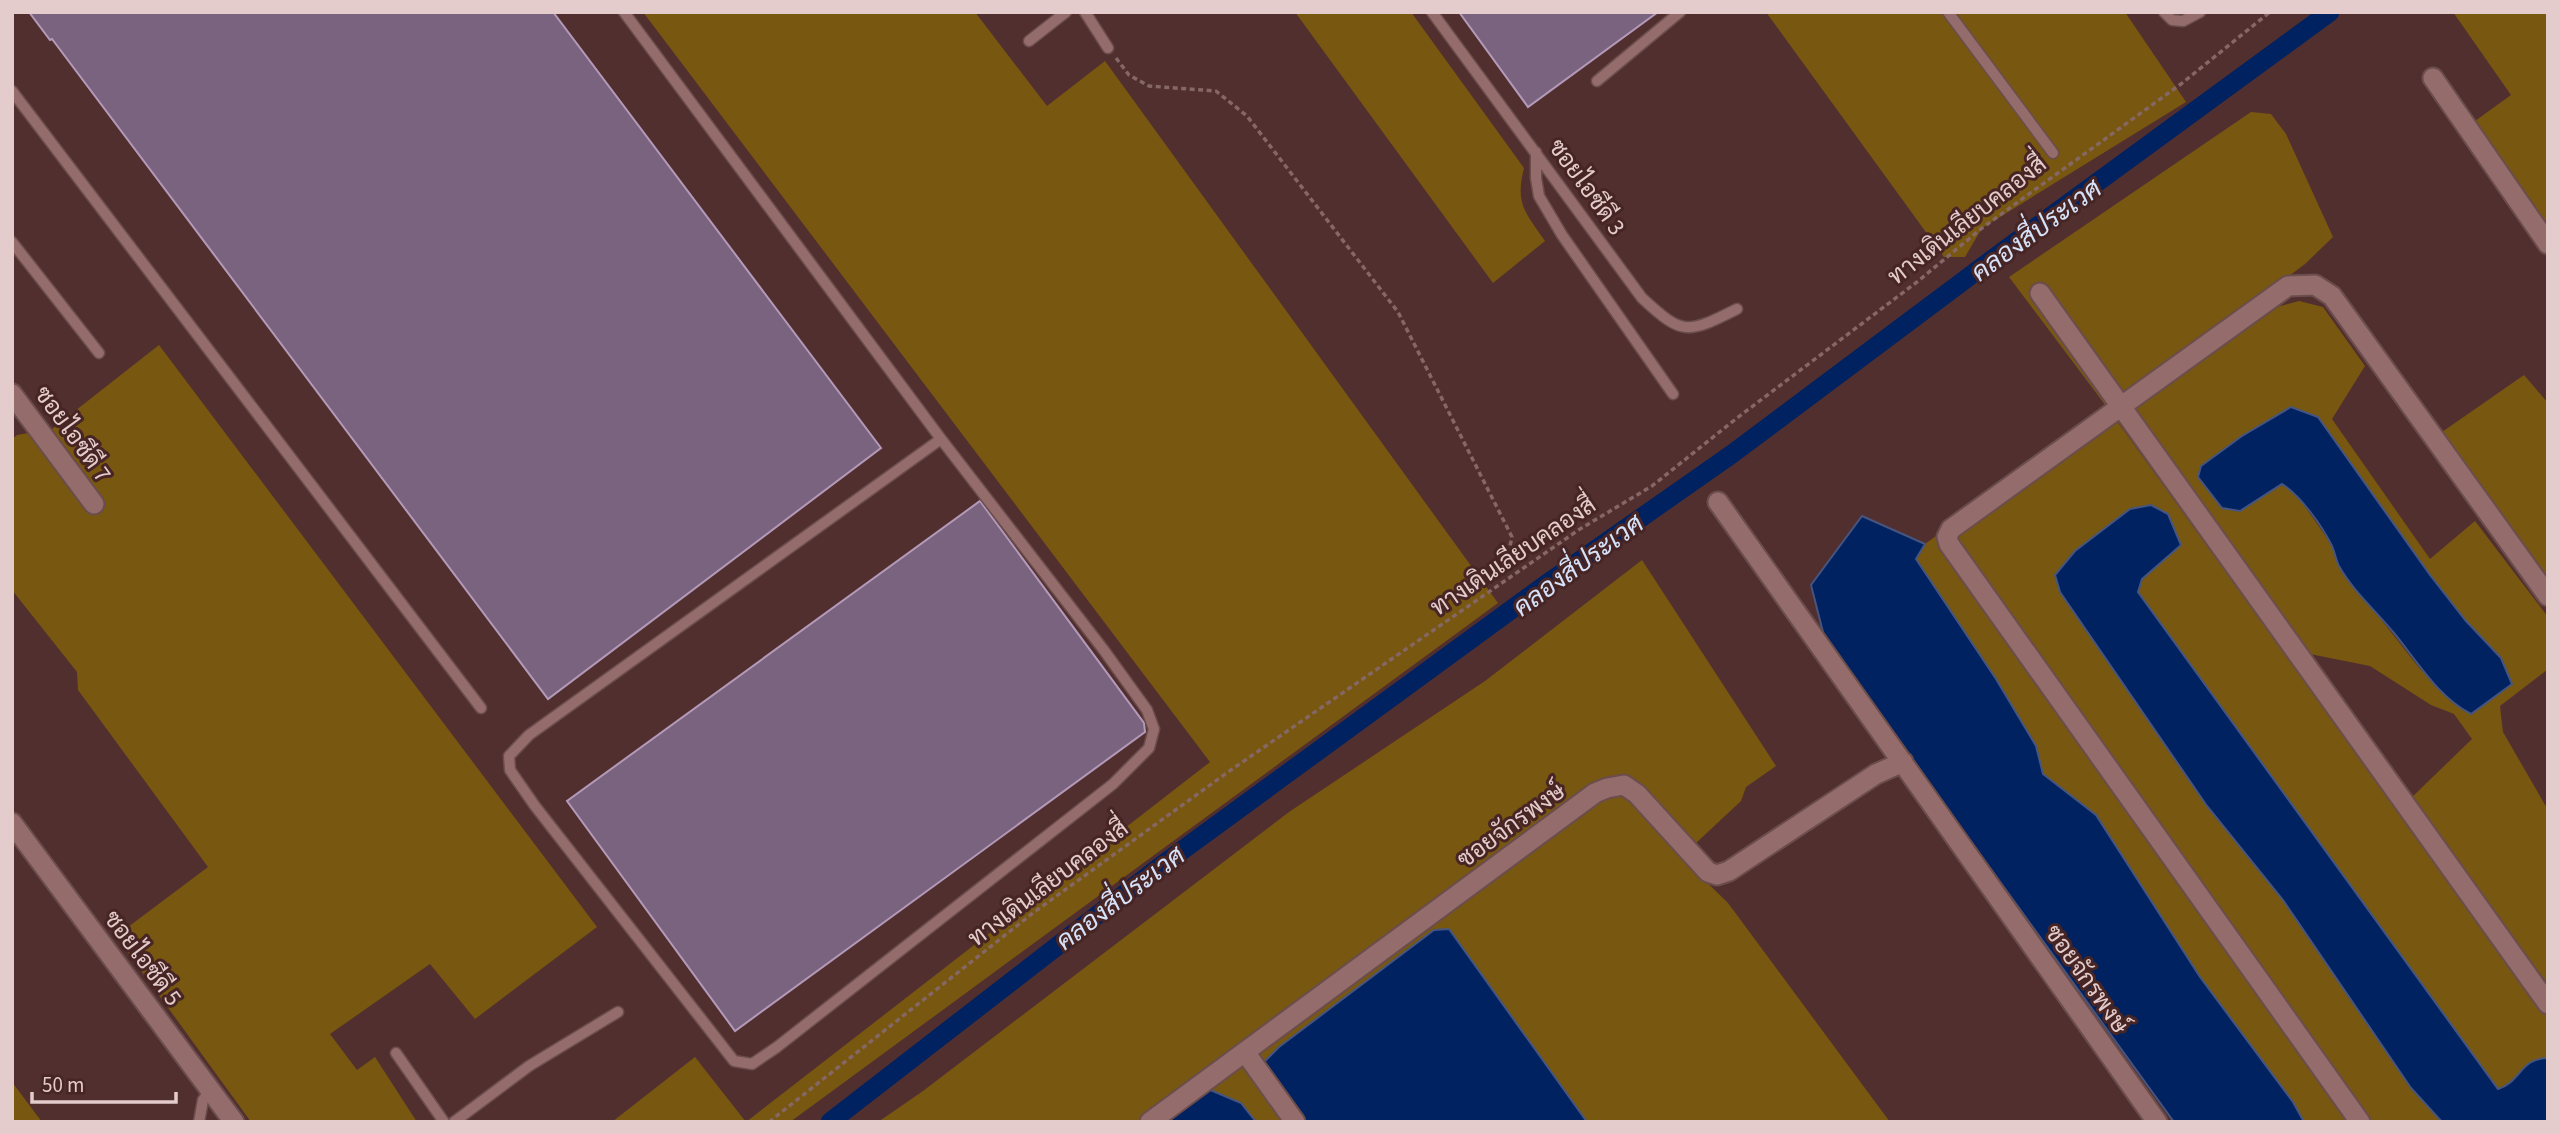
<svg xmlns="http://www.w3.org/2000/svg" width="2560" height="1134" font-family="'Source Sans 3',Sarabun,sans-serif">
<rect width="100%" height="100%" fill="#522f2f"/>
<path fill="#785710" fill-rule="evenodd" d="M 643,12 L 975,12 L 1047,106 L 1105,61 L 1498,603 L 790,1122 L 612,1122 L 695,1057 L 746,1122 L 1210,762 Z
M 1295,12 L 1411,12 L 1524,168 C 1515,204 1525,212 1545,241 L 1493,283 Z
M 1766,12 L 2125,12 L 2186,102 L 1982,228 L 1965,257 L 1944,257 Z
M 2453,12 L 2548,12 L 2548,225 L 2475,121 L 2511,95 Z
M 2251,112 L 2271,114 L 2286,134 L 2333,237 L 2305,264 L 2109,410 L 2548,1018 L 2548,1058 C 2518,1059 2523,1080 2498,1089 L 2138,592 L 2142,579 L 2180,545 L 2080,620 L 2207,806 L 2283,900 L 2411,1088 L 2442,1122 L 2304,1122 L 2293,1102 L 2200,977 L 2096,815 L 2043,774 L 2036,746 L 1995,679 L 1916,559 L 1925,544 L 2109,410 L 2009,277 Z
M 2299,301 L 2323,307 L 2365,366 L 2332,419 L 2430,559 L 2475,521 L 2548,617 L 2548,669 L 2500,706 L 2503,732 L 2548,810 L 2548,984 L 2409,800 L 2472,739 L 2454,714 L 2431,705 L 2370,666 L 2310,654 L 2219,532 L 2133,408 L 2262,311 ZM 2291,407 L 2318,417 L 2430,575 L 2466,621 L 2501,658 L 2512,684 L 2471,714 L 2420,669 L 2339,566 L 2332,545 L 2294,491 L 2282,484 L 2240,511 L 2198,477 L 2201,466 L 2242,436 Z
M 159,345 L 597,927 L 475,1019 L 430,964 L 330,1034 L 357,1070 L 375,1057 L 417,1122 L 251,1122 L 116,936 L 208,867 L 78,690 L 77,672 L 12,590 L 12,439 L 17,435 L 52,429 Z
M 2524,375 L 2548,403 L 2548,577 L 2442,432 Z
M 1642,560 L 1776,766 L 1746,787 L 1741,801 L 1681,857 L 1728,903 L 1890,1122 L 1587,1122 L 1449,929 L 1434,930 L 1279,1047 L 1256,1069 L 1294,1122 L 1256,1122 L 1241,1103 L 1208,1089 L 1167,1122 L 878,1122 L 923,1091 L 1289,812 L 1485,681 Z
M 12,1082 L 42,1122 L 12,1122 Z"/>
<path fill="#012260" stroke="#455580" stroke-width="2" d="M 2291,407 L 2318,417 L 2430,575 L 2466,621 L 2501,658 L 2512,684 L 2471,714 C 2438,697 2417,661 2394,633 C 2376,611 2353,591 2339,566 C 2336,560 2335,553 2332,546 C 2323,527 2300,495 2282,484 L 2240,511 L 2222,508 L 2198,477 L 2201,466 L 2242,436 Z
M 2151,505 L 2168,514 L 2181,545 L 2142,579 L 2138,592 L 2498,1089 C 2521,1082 2520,1058 2548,1058 L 2548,1122 L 2442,1122 L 2411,1088 L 2283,900 L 2207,806 L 2060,592 L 2055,575 L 2075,551 L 2130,509 Z
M 1862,516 L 1925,544 L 1916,559 L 1996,679 L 2036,746 L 2043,774 L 2096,815 L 2200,977 L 2293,1102 L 2304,1122 L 2174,1122 L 1825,640 L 1811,585 Z
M 1449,929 L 1587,1122 L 1294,1122 L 1256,1070 L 1279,1047 L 1434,930 Z
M 1208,1089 L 1241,1103 L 1256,1122 L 1167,1122 Z"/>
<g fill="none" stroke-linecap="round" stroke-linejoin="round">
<path stroke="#012260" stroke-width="19" d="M 830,1122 L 1158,868 L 1545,585 L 1732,454 L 2006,249 L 2330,12"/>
</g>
<path fill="#7a637f" stroke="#b49ab9" stroke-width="2" d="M 29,12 L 553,12 L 881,448 L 548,699 L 52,39 L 50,40 Z
M 1459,12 L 1658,12 L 1528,107 Z
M 980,501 L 1144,723 L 1145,732 L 735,1031 L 567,801 Z"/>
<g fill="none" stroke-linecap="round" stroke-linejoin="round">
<g stroke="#6a4d4c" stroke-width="13">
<path id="lane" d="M 624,12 L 941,439 L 1103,649 L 1147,710 L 1154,729 L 1149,748 L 1113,784 L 777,1047 L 752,1064 L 734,1061 L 535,806 L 510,770 L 509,756 L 529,735 L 941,439
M 1085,12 L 1108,48
M 1432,12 L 1642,298 C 1683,336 1687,334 1737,309
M 1948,12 L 2053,153
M 2164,12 L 2172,20 L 2183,21 L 2200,12
M 1029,41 L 1066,12
M 1597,81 L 1680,12
M 12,91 L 481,708
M 1536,152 L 1536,178 L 1539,196 L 1562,235 L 1673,394
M 12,242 L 99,353
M 396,1053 L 444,1122
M 199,1122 L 203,1100 L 210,1090
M 454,1122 L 529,1066 L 618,1012"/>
</g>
<g stroke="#6a4d4c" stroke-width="23">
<path id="street" d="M 2433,78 L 2548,244
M 2040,293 L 2548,1004
M 12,394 L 94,504
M 1718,502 L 2157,1122
M 12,823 L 234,1122
M 1245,1052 L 1295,1122
M 1150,1122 L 1595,793 L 1607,788 L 1624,785 L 1637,794 L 1708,872 L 1717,875 L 1729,871 L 1876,774 L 1903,762
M 2360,1122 L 1949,544 L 1947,537 L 1951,529 L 2288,286 L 2315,285 L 2332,296 L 2548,596"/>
</g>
<path stroke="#856766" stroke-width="3.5" stroke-dasharray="5 3.5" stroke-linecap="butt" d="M 1116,58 L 1129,75 L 1149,86 L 1216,91 L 1247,116 L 1398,312 L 1512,537 L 1505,568
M 769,1122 L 1033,913 L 1228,772 L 1580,529 L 1652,486 L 1737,418 L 1917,282 L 1982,228 L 2181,84 L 2270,12"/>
<use href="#lane" stroke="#946c6b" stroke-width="10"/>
<use href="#street" stroke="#946c6b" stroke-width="19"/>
</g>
<g text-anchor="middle" stroke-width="6" stroke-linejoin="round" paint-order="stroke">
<g font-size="24" fill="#e3cccb" stroke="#472525">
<text transform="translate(1587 187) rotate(54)" y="8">ซอยไอซีดี 3</text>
<text transform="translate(1967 220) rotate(-38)" y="8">ทางเดินเลียบคลองสี่</text>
<text transform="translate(73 434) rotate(54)" y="8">ซอยไอซีดี 7</text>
<text transform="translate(1513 556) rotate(-34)" y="8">ทางเดินเลียบคลองสี่</text>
<text transform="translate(1511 825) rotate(-36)" y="8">ซอยจักรพงษ์</text>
<text transform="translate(1048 883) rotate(-37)" y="8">ทางเดินเลียบคลองสี่</text>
<text transform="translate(143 958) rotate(53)" y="8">ซอยไอซีดี 5</text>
<text transform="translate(2087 979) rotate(55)" y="8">ซอยจักรพงษ์</text>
</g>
<g font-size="26" font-style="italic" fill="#d5e2f9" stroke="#472525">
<text transform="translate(2036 230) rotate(-36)" y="9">คลองสี่ประเวศ</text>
<text transform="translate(1578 565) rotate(-36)" y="9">คลองสี่ประเวศ</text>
<text transform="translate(1120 898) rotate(-37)" y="9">คลองสี่ประเวศ</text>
</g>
</g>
<rect width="2560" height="1134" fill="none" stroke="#e3cccb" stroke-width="28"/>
<path d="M32 1092v10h144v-10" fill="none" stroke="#e3cccb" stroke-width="3.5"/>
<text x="42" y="1092" font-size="21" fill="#e3cccb" stroke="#472525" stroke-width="5" paint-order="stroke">50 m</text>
</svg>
